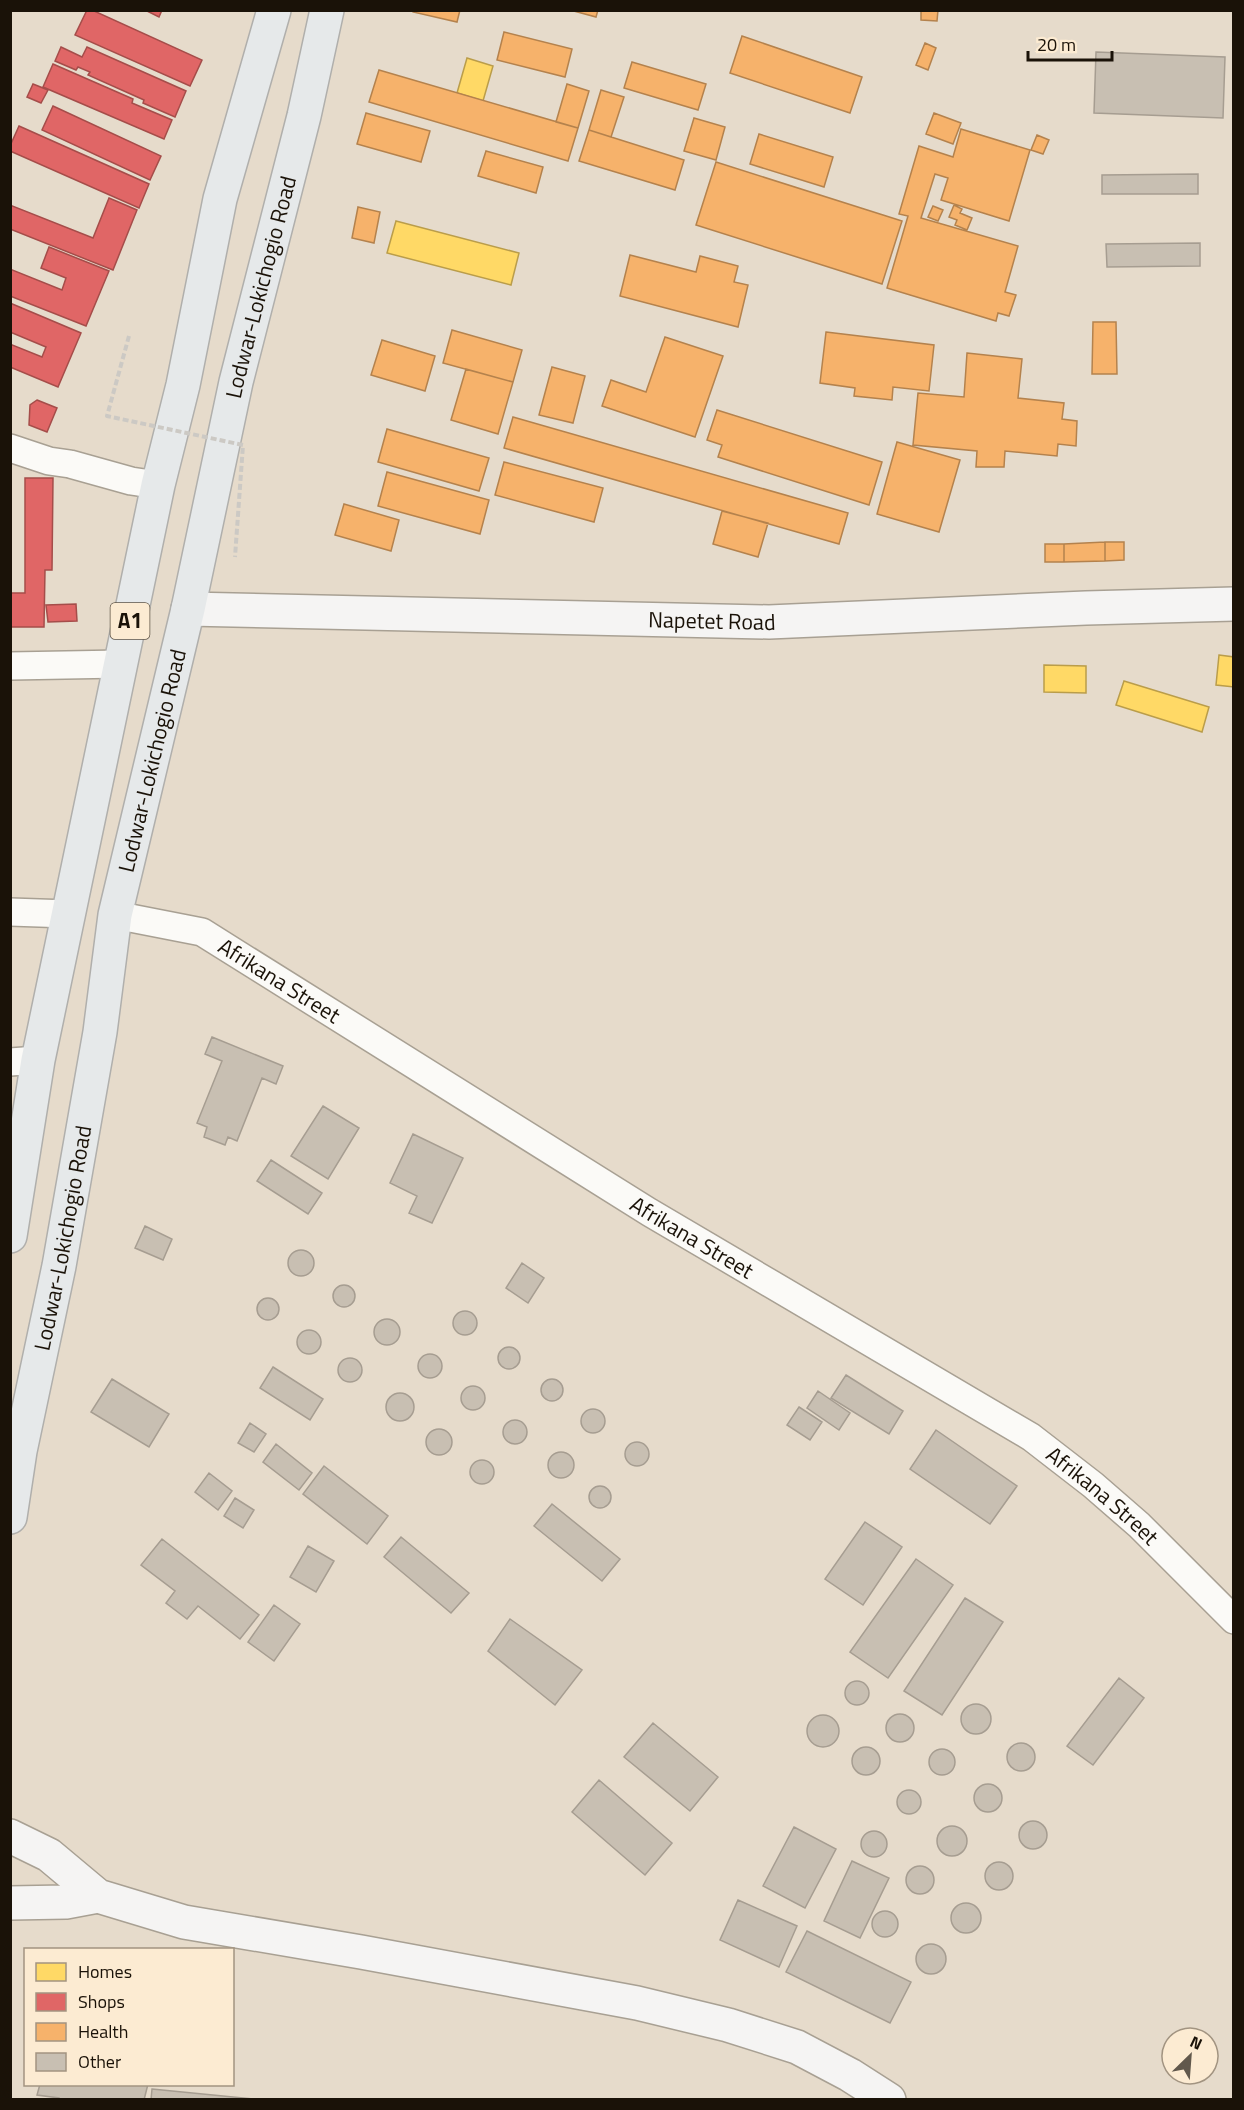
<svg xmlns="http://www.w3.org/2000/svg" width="1244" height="2110" font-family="'Titillium Web',sans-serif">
<rect width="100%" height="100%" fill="#e6dbcb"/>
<path fill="#ffd966" stroke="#ba9d4a" stroke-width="1.5" d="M 467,58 L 493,66 L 483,101 L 457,93 Z
M 396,221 L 519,253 L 511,285 L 387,253 Z
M 1219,655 L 1234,657 L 1234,687 L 1216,685 Z
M 1044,665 L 1086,666 L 1086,693 L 1044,692 Z
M 1124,681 L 1209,707 L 1202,732 L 1116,705 Z"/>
<path fill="#e06666" stroke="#a54d4a" stroke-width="1.5" d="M 87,10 L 92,10 L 202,60 L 190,86 L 75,35 Z
M 145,10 L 162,10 L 159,17 Z
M 61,47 L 82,57 L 87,47 L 186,91 L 175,117 L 143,103 L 144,100 L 88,75 L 90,72 L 78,67 L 76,70 L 55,61 Z
M 53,64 L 133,99 L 132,103 L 172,120 L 164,139 L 43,87 Z
M 33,84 L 48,90 L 41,103 L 27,97 Z
M 53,106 L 161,156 L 150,180 L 42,130 Z
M 19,126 L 149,184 L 139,208 L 10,151 L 10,146 Z
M 109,198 L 137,210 L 113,270 L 10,229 L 10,205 L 93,238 Z
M 49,247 L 109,271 L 86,326 L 10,296 L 10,269 L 62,290 L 66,278 L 41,268 Z
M 10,303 L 81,333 L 58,387 L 10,367 L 10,344 L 42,357 L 46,347 L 10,332 Z
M 37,400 L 57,408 L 47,432 L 29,425 L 30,405 Z
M 25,478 L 53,478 L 52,570 L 45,570 L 44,627 L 10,627 L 10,593 L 25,593 Z
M 76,604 L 77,621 L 48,622 L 46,605 Z"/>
<path fill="#f6b26b" stroke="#b4824d" stroke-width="1.5" d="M 413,10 L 460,10 L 457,22 L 413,12 Z
M 570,10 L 598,10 L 596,17 Z
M 921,10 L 938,10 L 937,21 L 921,20 Z
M 504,32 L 572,49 L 565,77 L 497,60 Z
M 742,36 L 862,77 L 850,113 L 730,73 Z
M 925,43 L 936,48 L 928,70 L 916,65 Z
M 632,62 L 706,84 L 698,110 L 624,88 Z
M 379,70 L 578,128 L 568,161 L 369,102 Z
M 567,84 L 589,91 L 578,128 L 556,122 Z
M 601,90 L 624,97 L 611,137 L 589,130 Z
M 366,113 L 430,131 L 421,162 L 357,144 Z
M 934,113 L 961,123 L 953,144 L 926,134 Z
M 694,118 L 725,127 L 716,160 L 684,151 Z
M 961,129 L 1030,150 L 1009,221 L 941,200 L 948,178 L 935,174 L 921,218 L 1018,246 L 1005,292 L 1016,295 L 1009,316 L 998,313 L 996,321 L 887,288 L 908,216 L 899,214 L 919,146 L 953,157 Z
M 589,130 L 684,160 L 675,190 L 579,161 Z
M 759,134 L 833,157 L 824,187 L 750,164 Z
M 1037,135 L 1049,140 L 1043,154 L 1031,150 Z
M 486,151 L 543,167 L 536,193 L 478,176 Z
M 716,162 L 902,221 L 882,284 L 696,225 Z
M 954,205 L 962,209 L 960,213 L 972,218 L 967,230 L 955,225 L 957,220 L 949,217 Z
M 933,206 L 943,210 L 938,221 L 928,217 Z
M 358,207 L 380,212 L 374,243 L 352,238 Z
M 630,255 L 696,272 L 700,256 L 738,266 L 734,282 L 748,285 L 738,327 L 620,296 Z
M 1093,322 L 1116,322 L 1117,374 L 1092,374 Z
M 452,330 L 522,350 L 513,382 L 443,363 Z
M 826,332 L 934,345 L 929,391 L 893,387 L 892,400 L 854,396 L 855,388 L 820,383 Z
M 665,337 L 723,356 L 695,437 L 602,406 L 611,380 L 646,392 Z
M 382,340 L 435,356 L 425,391 L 371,375 Z
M 967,353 L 1022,359 L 1018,398 L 1064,403 L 1062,419 L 1077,421 L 1076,446 L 1058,444 L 1057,456 L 1005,451 L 1004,467 L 976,467 L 977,451 L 913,445 L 918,393 L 964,397 Z
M 552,367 L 585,376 L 573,423 L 539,415 Z
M 466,369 L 513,382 L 498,434 L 451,420 Z
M 717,410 L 882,462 L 869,505 L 718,457 L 722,445 L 707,440 Z
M 513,417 L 848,513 L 839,544 L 504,448 Z
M 387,429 L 489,458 L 479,491 L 378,462 Z
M 897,442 L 960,460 L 939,532 L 877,514 Z
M 504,462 L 603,488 L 594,522 L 495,495 Z
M 387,472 L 489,500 L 480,534 L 378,506 Z
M 344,504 L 399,520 L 391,551 L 335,535 Z
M 722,511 L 768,523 L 758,557 L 713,544 Z
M 1105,542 L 1105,561 L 1064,562 L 1064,544 Z
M 1105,542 L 1124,542 L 1124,560 L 1105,561 Z
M 1045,544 L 1064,544 L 1064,562 L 1045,562 Z"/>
<path fill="#c8bfb2" stroke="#a69d91" stroke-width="1.5" d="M 1096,52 L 1225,57 L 1223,118 L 1094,113 Z
M 1198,174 L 1198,194 L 1102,194 L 1102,175 Z
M 1200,243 L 1200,266 L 1107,267 L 1106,244 Z
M 212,1037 L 283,1066 L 276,1084 L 262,1078 L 237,1141 L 228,1137 L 225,1145 L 204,1137 L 207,1127 L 197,1123 L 222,1061 L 205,1054 Z
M 323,1106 L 359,1128 L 328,1179 L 291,1156 Z
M 413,1134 L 463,1158 L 432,1223 L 409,1213 L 417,1196 L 390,1183 Z
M 271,1160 L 322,1193 L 308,1214 L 257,1181 Z
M 145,1226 L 172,1239 L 163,1260 L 135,1248 Z
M288 1263a13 13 0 1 1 26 0a13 13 0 1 1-26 0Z
M 522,1263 L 544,1278 L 528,1303 L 506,1288 Z
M333 1296a11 11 0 1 1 22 0a11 11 0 1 1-22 0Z
M257 1309a11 11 0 1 1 22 0a11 11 0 1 1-22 0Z
M453 1323a12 12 0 1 1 24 0a12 12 0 1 1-24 0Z
M374 1332a13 13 0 1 1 26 0a13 13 0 1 1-26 0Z
M297 1342a12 12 0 1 1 24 0a12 12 0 1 1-24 0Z
M498 1358a11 11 0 1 1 22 0a11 11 0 1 1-22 0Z
M418 1366a12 12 0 1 1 24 0a12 12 0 1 1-24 0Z
M338 1370a12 12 0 1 1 24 0a12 12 0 1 1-24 0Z
M 273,1367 L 323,1399 L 310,1420 L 260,1388 Z
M 846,1375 L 903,1411 L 889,1434 L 831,1398 Z
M541 1390a11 11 0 1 1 22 0a11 11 0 1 1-22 0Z
M 112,1379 L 169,1414 L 149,1447 L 91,1412 Z
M461 1398a12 12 0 1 1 24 0a12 12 0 1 1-24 0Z
M 818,1391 L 850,1413 L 839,1430 L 807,1408 Z
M386 1407a14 14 0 1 1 28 0a14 14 0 1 1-28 0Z
M 799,1407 L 822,1422 L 810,1440 L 787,1425 Z
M581 1421a12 12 0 1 1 24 0a12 12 0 1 1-24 0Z
M503 1432a12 12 0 1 1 24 0a12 12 0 1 1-24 0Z
M 250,1423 L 266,1434 L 254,1452 L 238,1443 Z
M426 1442a13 13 0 1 1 26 0a13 13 0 1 1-26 0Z
M 936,1430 L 1017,1486 L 990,1524 L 910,1469 Z
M625 1454a12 12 0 1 1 24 0a12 12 0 1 1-24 0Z
M 276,1444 L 312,1473 L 299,1490 L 263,1462 Z
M548 1465a13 13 0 1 1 26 0a13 13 0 1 1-26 0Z
M470 1472a12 12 0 1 1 24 0a12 12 0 1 1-24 0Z
M 324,1466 L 388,1516 L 367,1544 L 303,1494 Z
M 209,1473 L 232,1491 L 218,1510 L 195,1492 Z
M589 1497a11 11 0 1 1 22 0a11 11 0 1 1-22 0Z
M 235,1498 L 254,1510 L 243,1528 L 224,1516 Z
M 552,1504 L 620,1559 L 602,1581 L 534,1526 Z
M 865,1522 L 902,1547 L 863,1605 L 825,1579 Z
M 401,1537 L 469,1593 L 451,1613 L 384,1557 Z
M 162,1539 L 259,1615 L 240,1639 L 198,1606 L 187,1619 L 166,1603 L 175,1591 L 141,1565 Z
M 308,1546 L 334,1561 L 316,1592 L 290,1577 Z
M 916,1559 L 953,1585 L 888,1678 L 850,1652 Z
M 965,1598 L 1003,1622 L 942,1715 L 904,1691 Z
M 274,1605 L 300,1624 L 274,1661 L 248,1642 Z
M 510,1619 L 582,1670 L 555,1705 L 488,1651 Z
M 1119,1678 L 1144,1698 L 1093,1765 L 1067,1746 Z
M845 1693a12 12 0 1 1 24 0a12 12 0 1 1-24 0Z
M961 1719a15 15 0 1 1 30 0a15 15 0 1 1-30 0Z
M886 1728a14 14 0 1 1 28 0a14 14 0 1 1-28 0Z
M807 1731a16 16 0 1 1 32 0a16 16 0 1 1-32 0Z
M 653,1723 L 718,1777 L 690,1811 L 624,1757 Z
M1007 1757a14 14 0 1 1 28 0a14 14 0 1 1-28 0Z
M852 1761a14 14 0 1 1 28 0a14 14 0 1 1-28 0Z
M929 1762a13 13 0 1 1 26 0a13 13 0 1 1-26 0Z
M 599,1780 L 672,1843 L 645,1875 L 572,1812 Z
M974 1798a14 14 0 1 1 28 0a14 14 0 1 1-28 0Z
M897 1802a12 12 0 1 1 24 0a12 12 0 1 1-24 0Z
M1019 1835a14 14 0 1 1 28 0a14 14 0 1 1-28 0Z
M937 1841a15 15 0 1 1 30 0a15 15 0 1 1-30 0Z
M 794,1827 L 836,1849 L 805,1908 L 763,1886 Z
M861 1844a13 13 0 1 1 26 0a13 13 0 1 1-26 0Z
M 852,1861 L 889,1878 L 860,1938 L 824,1921 Z
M985 1876a14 14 0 1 1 28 0a14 14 0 1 1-28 0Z
M906 1880a14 14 0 1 1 28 0a14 14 0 1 1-28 0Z
M 738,1900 L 797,1926 L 779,1967 L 720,1940 Z
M951 1918a15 15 0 1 1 30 0a15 15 0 1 1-30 0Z
M872 1924a13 13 0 1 1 26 0a13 13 0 1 1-26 0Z
M 807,1931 L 911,1982 L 890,2023 L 786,1972 Z
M916 1959a15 15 0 1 1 30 0a15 15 0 1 1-30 0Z
M 40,2084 L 148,2084 L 144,2100 L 59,2100 L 59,2098 L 37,2095 Z
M 152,2089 L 263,2100 L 151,2100 Z"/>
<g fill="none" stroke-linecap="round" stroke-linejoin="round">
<g stroke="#a8a093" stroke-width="30">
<g id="street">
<path d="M 10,448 L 49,461 L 70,464 L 131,481 L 158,485"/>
<path d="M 10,666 L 121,664"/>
<path d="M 10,912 L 69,914"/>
<path id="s1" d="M 115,915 L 202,932 L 649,1212 L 1031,1437 L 1093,1485 L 1139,1525 L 1234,1620"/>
<path d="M 10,1062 L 38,1060"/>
</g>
</g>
<g stroke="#a8a093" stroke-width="36">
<g id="secondary">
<path id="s2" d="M 188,609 L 769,622 L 1086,608 L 1234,604"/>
<path d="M 10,1836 L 49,1855 L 98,1896 L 184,1922 L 361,1952 L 637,2003 L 728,2025 L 797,2047 L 850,2075 L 889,2100"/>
<path d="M 10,1903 L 66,1902 L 98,1896"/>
</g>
</g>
<g stroke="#b0afac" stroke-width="36">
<g id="highway">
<path d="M 10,1236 L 38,1060 L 158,485 L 183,385 L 220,199 L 274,10"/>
<path id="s3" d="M 10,1517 L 20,1451 L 59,1266 L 100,1032 L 115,915 L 188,609 L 236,382 L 304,116 L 327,10"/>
</g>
</g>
<use href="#street" stroke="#fbfaf7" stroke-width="27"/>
<use href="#secondary" stroke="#f5f4f3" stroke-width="33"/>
<use href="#highway" stroke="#e6e9ea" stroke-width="33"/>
<path stroke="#ccc9c4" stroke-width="4" stroke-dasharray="6 3" stroke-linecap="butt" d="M 129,336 L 107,416 L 243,445 L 235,557"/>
</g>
<g text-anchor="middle" stroke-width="6" stroke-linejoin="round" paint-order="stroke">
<rect fill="#fcebd2" stroke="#5e5345" stroke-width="1.5" x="110.5" y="603" width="39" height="36" rx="4.5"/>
<g font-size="21" font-weight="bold" fill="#1a1208">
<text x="130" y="628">A1</text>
</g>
<g font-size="22" fill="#1a1208" stroke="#fcebd2">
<text dy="8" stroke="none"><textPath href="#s3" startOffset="1256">Lodwar-Lokichogio Road</textPath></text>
<text dy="8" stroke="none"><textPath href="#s2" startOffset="524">Napetet Road</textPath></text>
<text dy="8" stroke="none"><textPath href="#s3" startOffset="770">Lodwar-Lokichogio Road</textPath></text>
<text dy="8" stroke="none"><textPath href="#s1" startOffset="180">Afrikana Street</textPath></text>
<text dy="8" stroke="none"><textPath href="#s1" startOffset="666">Afrikana Street</textPath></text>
<text dy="8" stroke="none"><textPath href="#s3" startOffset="284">Lodwar-Lokichogio Road</textPath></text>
<text dy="8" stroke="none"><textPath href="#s1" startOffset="1152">Afrikana Street</textPath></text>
</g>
</g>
<rect width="1244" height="2110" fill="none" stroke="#1a1208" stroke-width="24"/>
<rect x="24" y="1948" width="210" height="138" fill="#fcebd2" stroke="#a29481" stroke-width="1.5"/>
<rect x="36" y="1963" width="30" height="18" fill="#ffd966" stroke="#a29481" stroke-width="1.5"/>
<text x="78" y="1978" font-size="18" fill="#1a1208">Homes</text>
<rect x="36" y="1993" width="30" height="18" fill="#e06666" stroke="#a29481" stroke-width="1.5"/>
<text x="78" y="2008" font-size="18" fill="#1a1208">Shops</text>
<rect x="36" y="2023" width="30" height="18" fill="#f6b26b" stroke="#a29481" stroke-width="1.5"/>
<text x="78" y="2038" font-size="18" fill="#1a1208">Health</text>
<rect x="36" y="2053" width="30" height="18" fill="#c8bfb2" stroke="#a29481" stroke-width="1.5"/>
<text x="78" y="2068" font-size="18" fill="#1a1208">Other</text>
<g transform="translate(1190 2056) rotate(25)"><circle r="28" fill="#fcebd2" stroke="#a29481" stroke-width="1.5"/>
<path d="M0-4.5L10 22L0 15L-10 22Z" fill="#61584c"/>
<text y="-9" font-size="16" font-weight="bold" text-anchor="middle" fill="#1a1208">N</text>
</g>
<path d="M1028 51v9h84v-9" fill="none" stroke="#1a1208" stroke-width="3"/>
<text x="1037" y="51" font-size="18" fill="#1a1208" stroke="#fcebd2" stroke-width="4.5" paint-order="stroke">20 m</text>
</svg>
